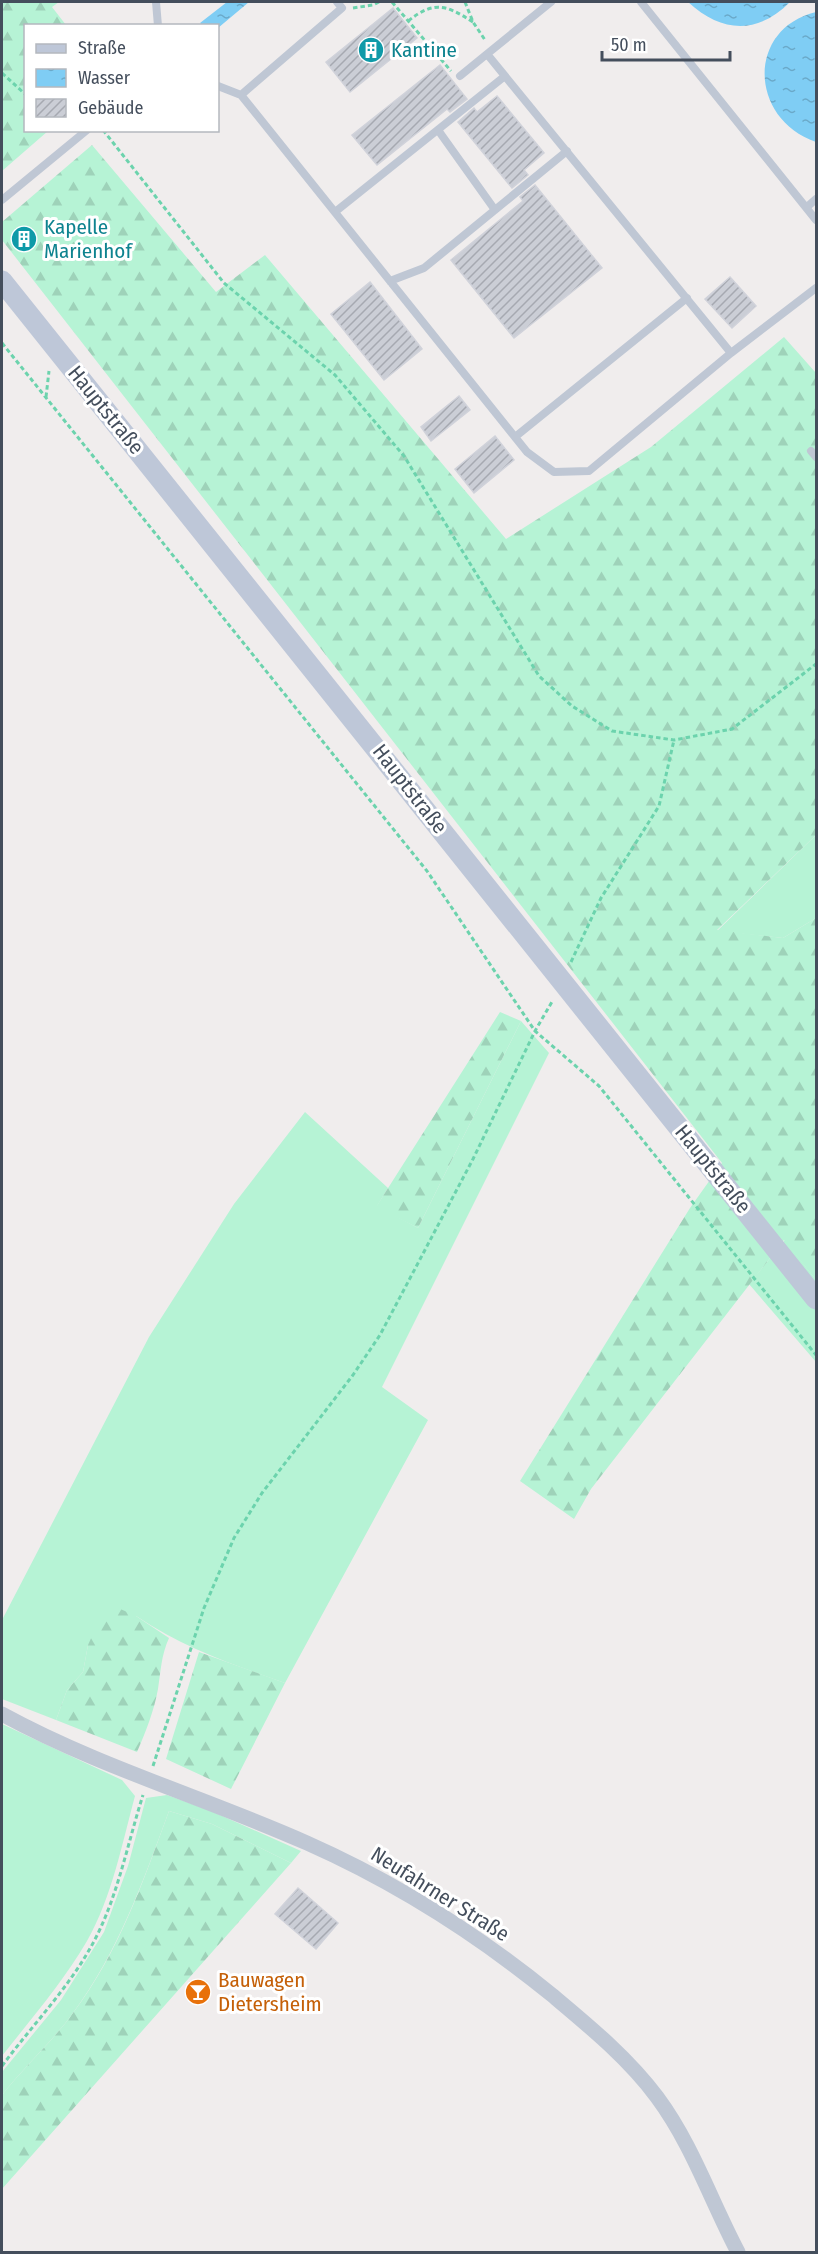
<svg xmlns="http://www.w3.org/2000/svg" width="818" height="2254" font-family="'Fira Sans Condensed',sans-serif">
<defs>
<pattern id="forest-firs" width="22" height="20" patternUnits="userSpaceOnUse" patternTransform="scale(1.5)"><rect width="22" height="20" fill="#b6f3d5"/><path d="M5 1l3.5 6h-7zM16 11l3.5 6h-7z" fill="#9ed2b9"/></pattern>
<pattern id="water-ripples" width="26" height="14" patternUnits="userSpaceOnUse" patternTransform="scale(1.5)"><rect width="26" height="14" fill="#7fcdf4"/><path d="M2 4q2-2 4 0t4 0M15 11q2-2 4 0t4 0" fill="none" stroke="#6aa9c9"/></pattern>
<pattern id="building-hatch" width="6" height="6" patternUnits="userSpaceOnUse" patternTransform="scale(1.5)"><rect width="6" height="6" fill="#cbced6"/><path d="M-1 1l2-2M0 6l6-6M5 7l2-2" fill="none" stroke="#a6a9b1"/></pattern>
</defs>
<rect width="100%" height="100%" fill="#f0eded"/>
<path fill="#b6f3d5" d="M 816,835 L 816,918 L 783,938 L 717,931 Z
M 521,1021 L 549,1053 L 382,1387 L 428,1420 L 285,1683 C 231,1664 184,1648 136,1616 L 88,1645 L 83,1672 L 67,1690 L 56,1720 L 2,1699 L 2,1620 L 149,1337 L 234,1204 L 305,1112 L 388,1188 L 377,1206 L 418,1228 Z
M 785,1240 L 816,1280 L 816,1362 L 749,1284 Z
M 2,1724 L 122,1780 L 135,1796 C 122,1844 112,1897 87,1941 C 63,1982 31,2019 2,2056 Z
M 167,1795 L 211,1811 L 301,1851 L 291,1863 L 212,1824 L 169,1811 C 143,1882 118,1952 73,2013 C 52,2042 24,2067 2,2095 L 2,2072 L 61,2000 L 104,1932 L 128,1866 L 146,1798 Z"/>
<path fill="url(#forest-firs)" d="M 2,2 L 59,2 L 52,7 L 66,25 L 26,26 L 26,130 L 48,131 L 2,171 Z
M 92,145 L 216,292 L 265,255 L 506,539 L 651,447 L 784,337 L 816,373 L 816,835 L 717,930 L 783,938 L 816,918 L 816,1280 L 784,1240 L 591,1489 L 574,1519 L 520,1481 L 690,1208 L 722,1163 L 2,240 L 2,222 Z
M 500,1012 L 521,1021 L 418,1228 L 376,1207 Z
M 107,1603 L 136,1616 L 169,1638 C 161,1656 161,1670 158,1689 C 154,1711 146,1731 137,1752 L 56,1720 L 67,1690 L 83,1672 L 88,1645 Z
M 199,1652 L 285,1683 L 231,1789 L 166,1759 Z
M 169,1811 L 212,1824 L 291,1863 L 2,2189 L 2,2095 C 24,2067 52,2042 73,2013 C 119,1952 143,1882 169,1811 Z"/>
<path fill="url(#water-ripples)" d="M 227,2 L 249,2 L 218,28 L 202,25 L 200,23 Z
M 688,2 L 790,2 C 757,35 722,33 688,2 Z
M 816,12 L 816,142 C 749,119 746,29 816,12 Z"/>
<path fill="url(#building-hatch)" stroke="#d0d2da" stroke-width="1.5" d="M 393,8 L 417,38 L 350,92 L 326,62 Z
M 440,65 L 467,99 L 450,112 L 447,109 L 377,165 L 352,135 Z
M 497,96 L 544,153 L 524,170 L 528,175 L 512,188 L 458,122 L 474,108 L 477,112 Z
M 535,185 L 602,268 L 514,338 L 451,260 L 523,201 L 520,197 Z
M 730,277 L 756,306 L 732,328 L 705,299 Z
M 370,282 L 422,349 L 384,380 L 331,314 Z
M 459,396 L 470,410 L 431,441 L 421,427 Z
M 495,436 L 514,460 L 474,493 L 455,469 Z
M 298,1888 L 338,1923 L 316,1949 L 275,1914 Z"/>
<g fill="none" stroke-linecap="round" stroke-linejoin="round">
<path stroke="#6cd3ad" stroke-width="3" stroke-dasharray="4.5 3" stroke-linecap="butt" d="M 392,2 L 451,71
M 465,2 L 473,22 L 485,40
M 353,8 L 373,5 L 379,2
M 408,21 C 435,0 446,5 473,22
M 2,73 L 26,95
M 103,130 L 224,283 L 335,375 L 404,456 L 539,676 L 572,706 L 612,731 L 674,740 L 732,729 L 816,664
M 2,343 L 427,871 L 535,1031 L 599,1086 L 816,1355
M 46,397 L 49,371
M 571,962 L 601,898 L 659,806 L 674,740
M 153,1766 L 204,1608 L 234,1538 L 262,1493 L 353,1375 L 380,1335 L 473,1159 L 535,1031 L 553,1000
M 2,2066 C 36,2020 77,1980 101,1927 C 120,1885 129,1839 143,1795"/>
<path stroke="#bfc7d4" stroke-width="8" d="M 156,2 L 158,26
M 551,2 L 487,54 L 731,353
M 641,2 L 816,220
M 460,76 L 487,54
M 218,86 L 241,95 L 527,452 L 554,472 L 589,471 L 731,353 L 816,288
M 241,95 L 342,8 L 337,2
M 438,130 L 495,210
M 2,200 L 87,130
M 807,207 L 816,199
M 335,212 L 505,76
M 390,281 L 424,268 L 567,151
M 515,437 L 687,298
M 811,451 L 816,457"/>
<path stroke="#bfc7d4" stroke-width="15" d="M 2,1714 C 99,1767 206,1798 307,1843 C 395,1882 477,1934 552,1995 C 589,2026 628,2058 657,2097 C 692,2144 711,2201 738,2252"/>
<path stroke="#bec7d8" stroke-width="21" d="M 2,281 L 816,1299"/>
</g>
<defs>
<g id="building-disc" transform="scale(1.35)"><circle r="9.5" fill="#0f9aa8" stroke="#fff"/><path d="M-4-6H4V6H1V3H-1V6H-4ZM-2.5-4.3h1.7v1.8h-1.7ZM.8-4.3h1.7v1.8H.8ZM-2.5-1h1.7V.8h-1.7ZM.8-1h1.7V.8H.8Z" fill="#fff"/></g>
<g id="bar-disc" transform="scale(1.35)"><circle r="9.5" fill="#e8710a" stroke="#fff"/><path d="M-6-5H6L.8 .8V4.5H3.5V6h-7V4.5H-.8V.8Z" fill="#fff"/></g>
</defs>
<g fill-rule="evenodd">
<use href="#building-disc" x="371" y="50"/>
<use href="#building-disc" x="24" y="239"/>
<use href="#bar-disc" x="198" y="1992"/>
</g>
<g text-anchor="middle" stroke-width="6" stroke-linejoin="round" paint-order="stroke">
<g font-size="21" fill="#0d838f" stroke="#fff" text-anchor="start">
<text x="391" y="57">Kantine</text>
<text x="44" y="234">Kapelle<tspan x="44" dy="24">Marienhof</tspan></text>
</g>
<g font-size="21" fill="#444e5c" stroke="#fff">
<text transform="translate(106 410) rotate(51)" y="7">Hauptstraße</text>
<text transform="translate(410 789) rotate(52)" y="7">Hauptstraße</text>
<text transform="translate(713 1169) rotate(51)" y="7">Hauptstraße</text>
<text transform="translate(440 1894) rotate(32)" y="7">Neufahrner Straße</text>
</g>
<g font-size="21" fill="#c56008" stroke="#fff" text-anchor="start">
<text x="218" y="1987">Bauwagen<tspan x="218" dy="24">Dietersheim</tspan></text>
</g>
</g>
<rect width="818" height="2254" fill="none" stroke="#444e5c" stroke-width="6"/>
<rect x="24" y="24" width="195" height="108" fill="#ffffff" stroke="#b4b8be" stroke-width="1.5"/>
<rect x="36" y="44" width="30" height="9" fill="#bec7d8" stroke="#b4b8be" stroke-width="1.5"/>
<text x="78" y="54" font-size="18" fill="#444e5c">Straße</text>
<rect x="36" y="69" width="30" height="18" fill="url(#water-ripples)" stroke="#b4b8be" stroke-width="1.5"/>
<text x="78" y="84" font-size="18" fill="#444e5c">Wasser</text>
<rect x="36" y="99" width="30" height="18" fill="url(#building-hatch)" stroke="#b4b8be" stroke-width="1.5"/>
<text x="78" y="114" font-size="18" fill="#444e5c">Gebäude</text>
<path d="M602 51v9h128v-9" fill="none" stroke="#444e5c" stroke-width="3"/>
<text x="611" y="51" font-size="18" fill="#444e5c" stroke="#ffffff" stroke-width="4.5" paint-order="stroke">50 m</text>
</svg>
